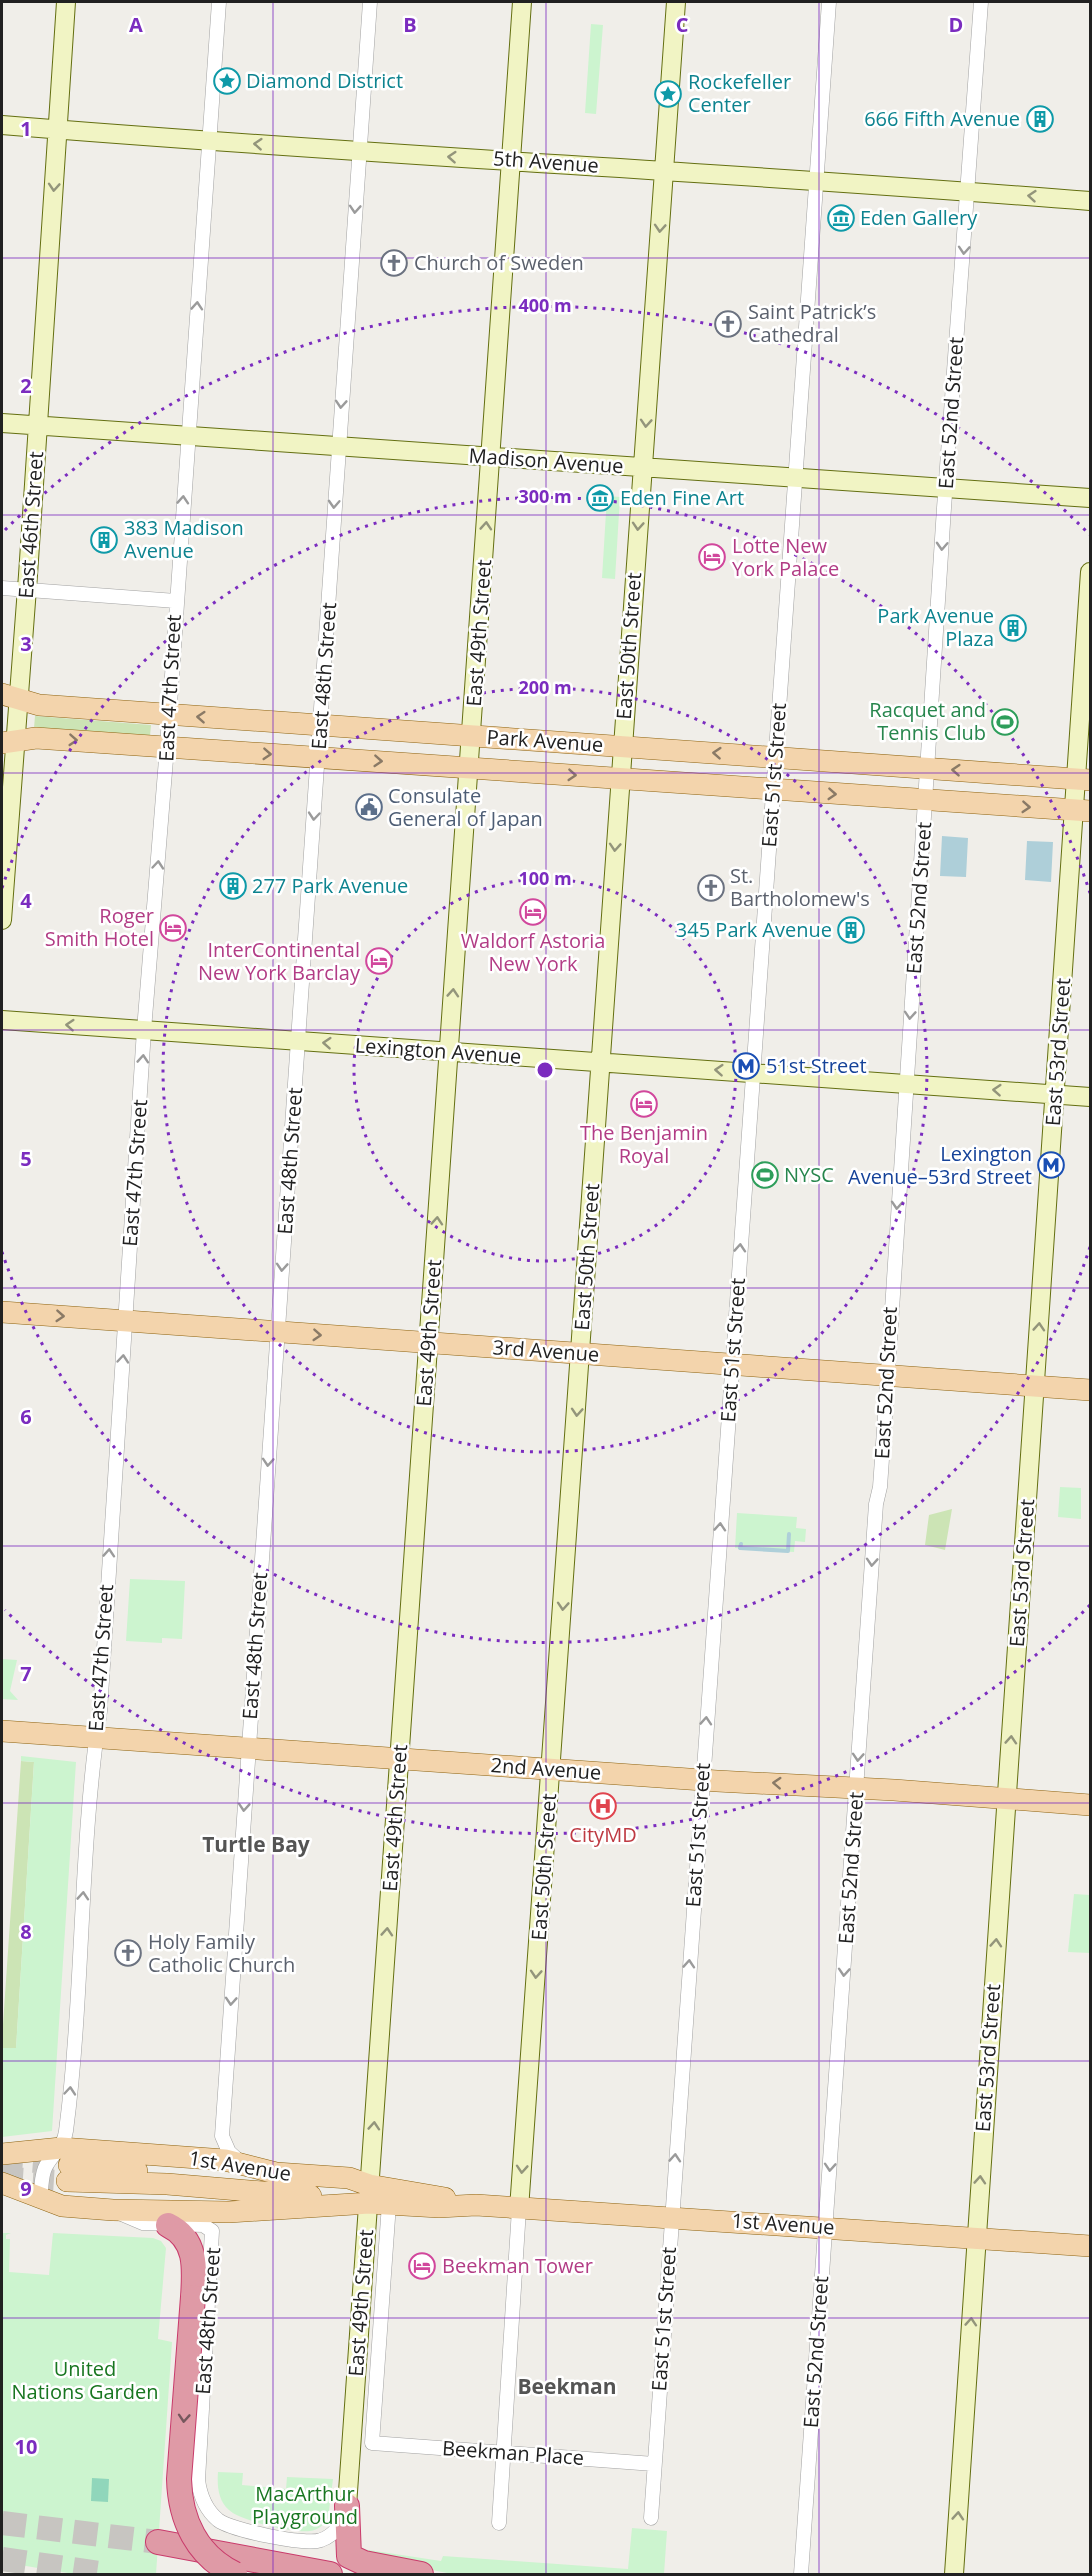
<svg xmlns="http://www.w3.org/2000/svg" width="1092" height="2576" font-family="'Open Sans',sans-serif">
<rect width="100%" height="100%" fill="#f0eee9"/>
<path fill="#cce4b5" d="M 35,716 L 151,725 L 150,736 L 34,728 Z
M 952,1509 L 945,1550 L 925,1545 L 929,1515 Z
M 21,1761 L 34,1762 L 16,2049 L 2,2048 L 2,2039 Z"/>
<path fill="#ccf4cf" d="M 591,24 L 603,25 L 596,114 L 585,113 Z
M 607,496 L 620,497 L 615,579 L 602,578 Z
M 1060,1487 L 1081,1488 L 1081,1519 L 1058,1517 Z
M 737,1513 L 797,1517 L 796,1528 L 806,1529 L 805,1542 L 795,1541 L 794,1552 L 735,1548 Z
M 130,1579 L 185,1581 L 182,1639 L 162,1638 L 162,1643 L 126,1641 Z
M 2,1659 L 17,1660 L 10,1691 L 18,1700 L 2,1699 Z
M 21,1756 L 76,1762 L 52,2131 L 2,2137 L 2,2048 L 16,2048 L 34,1762 L 21,1761 Z
M 1074,1894 L 1090,1895 L 1090,1953 L 1068,1952 Z
M 2,2233 L 11,2233 L 6,2235 L 6,2239 L 10,2239 L 9,2272 L 49,2275 L 53,2233 L 153,2238 L 161,2241 L 166,2248 L 158,2339 L 172,2342 L 156,2574 L 74,2574 L 2,2562 Z
M 218,2472 L 243,2473 L 242,2485 L 286,2489 L 287,2477 L 333,2479 L 328,2518 C 324,2525 318,2530 310,2531 C 294,2533 240,2521 229,2510 C 218,2500 217,2486 218,2472 Z
M 632,2528 L 667,2531 L 664,2574 L 452,2574 L 363,2556 L 362,2549 L 441,2561 L 443,2556 L 628,2569 Z"/>
<path fill="#90d6bb" d="M 92,2478 L 109,2479 L 108,2502 L 91,2501 Z"/>
<path fill="#aecfd9" d="M 942,836 L 968,838 L 966,877 L 940,876 Z
M 1027,841 L 1053,842 L 1051,882 L 1025,880 Z"/>
<g fill="none" stroke-linecap="round" stroke-linejoin="round">
<path stroke="#aecfd9" stroke-width="4" d="M 741,1544 L 740,1548 L 788,1551 L 789,1534"/>
<path stroke="#c7c5c1" stroke-width="21" stroke-dasharray="21 10" stroke-linecap="butt" d="M 2,2160 L 69,2165
M 2,2177 L 67,2181"/>
<path stroke="#c7c5c1" stroke-width="24" stroke-dasharray="24 12" stroke-linecap="butt" d="M 2,2523 L 158,2542
M 2,2559 L 107,2574"/>
<g stroke="#a2a2a2" stroke-width="15">
<path id="street" d="M 2,588 L 176,601
M 240,2162 L 229,2152 L 222,2136 L 370,2
M 40,2197 C 42,2187 41,2174 46,2166 C 53,2153 64,2147 66,2131 C 84,1992 79,1850 100,1711 L 144,1030 L 167,747 L 219,2
M 389,2204 L 372,2443 L 654,2464
M 117,2212 L 143,2223 L 203,2225 L 212,2231 L 198,2480 C 200,2495 206,2510 218,2520 C 231,2530 306,2546 321,2540 C 333,2536 341,2525 345,2514
M 651,2518 L 829,2
M 499,2523 L 519,2209
M 801,2574 L 876,1504 L 880,1487 L 886,1402 L 944,508 L 981,2"/>
</g>
<g stroke="#646f11" stroke-width="20">
<path id="secondary" d="M 2,125 C 364,155 728,172 1090,201
M 2,423 L 1090,498
M 2,920 L 28,575 L 66,2
M 2,1020 L 1090,1097
M 519,2209 L 676,2
M 347,2506 L 522,2
M 954,2574 L 1090,572"/>
</g>
<g stroke="#8e6411" stroke-width="22">
<path id="primary" d="M 2,694 L 39,705 L 1090,780
M 2,743 L 36,738 L 1090,811
M 2,1312 L 1090,1390
M 2,1731 L 717,1781 L 894,1790 L 1090,1805
M 2,2154 L 61,2148 L 225,2160 L 276,2173 L 349,2178 L 369,2185 L 445,2198
M 69,2165 L 137,2171
M 67,2181 L 167,2184 L 311,2196
M 2,2183 L 62,2206 L 113,2210 L 229,2212 L 369,2203 L 439,2207 L 476,2205 L 1090,2246"/>
</g>
<g stroke="#c93b6b" stroke-width="26">
<path id="highway" d="M 168,2225 C 197,2239 195,2268 193,2297
M 347,2506 L 349,2556 L 364,2563 L 421,2574
M 158,2542 L 330,2574"/>
</g>
<use href="#street" stroke="#fff" stroke-width="14"/>
<use href="#secondary" stroke="#f1f4c4" stroke-width="18"/>
<use href="#primary" stroke="#f3d4ac" stroke-width="21"/>
<use href="#highway" stroke="#df9aa6" stroke-width="24"/>
<g stroke="#c93b6b" stroke-width="26" stroke-linecap="butt">
<path id="highway-bridge" d="M 193,2297 L 179,2479 C 180,2520 197,2556 235,2574"/>
</g>
<use href="#highway-bridge" stroke="#df9aa6" stroke-width="24"/>
</g>
<defs><path id="oneway-chevron" d="M-2-3.5L2.5 0L-2 3.5" fill="none" stroke-width="1.6" stroke-linecap="round" stroke-linejoin="round" transform="scale(1.5)"/></defs>
<g stroke="#93957b">
<use href="#oneway-chevron" transform="translate(258 144) rotate(-176)"/>
<use href="#oneway-chevron" transform="translate(452 157) rotate(-176)"/>
<use href="#oneway-chevron" transform="translate(54 187) rotate(94)"/>
<use href="#oneway-chevron" transform="translate(1032 196) rotate(-175)"/>
<use href="#oneway-chevron" transform="translate(660 228) rotate(94)"/>
<use href="#oneway-chevron" transform="translate(646 423) rotate(94)"/>
<use href="#oneway-chevron" transform="translate(486 526) rotate(-86)"/>
<use href="#oneway-chevron" transform="translate(638 526) rotate(94)"/>
<use href="#oneway-chevron" transform="translate(615 847) rotate(94)"/>
<use href="#oneway-chevron" transform="translate(453 993) rotate(-86)"/>
<use href="#oneway-chevron" transform="translate(70 1025) rotate(-176)"/>
<use href="#oneway-chevron" transform="translate(327 1043) rotate(-176)"/>
<use href="#oneway-chevron" transform="translate(719 1070) rotate(-176)"/>
<use href="#oneway-chevron" transform="translate(997 1090) rotate(-176)"/>
<use href="#oneway-chevron" transform="translate(437 1221) rotate(-86)"/>
<use href="#oneway-chevron" transform="translate(1039 1327) rotate(-86)"/>
<use href="#oneway-chevron" transform="translate(577 1412) rotate(94)"/>
<use href="#oneway-chevron" transform="translate(563 1606) rotate(94)"/>
<use href="#oneway-chevron" transform="translate(1011 1740) rotate(-86)"/>
<use href="#oneway-chevron" transform="translate(387 1932) rotate(-86)"/>
<use href="#oneway-chevron" transform="translate(996 1943) rotate(-86)"/>
<use href="#oneway-chevron" transform="translate(536 1974) rotate(94)"/>
<use href="#oneway-chevron" transform="translate(374 2126) rotate(-86)"/>
<use href="#oneway-chevron" transform="translate(522 2169) rotate(94)"/>
<use href="#oneway-chevron" transform="translate(980 2180) rotate(-86)"/>
<use href="#oneway-chevron" transform="translate(971 2322) rotate(-86)"/>
<use href="#oneway-chevron" transform="translate(958 2516) rotate(-86)"/>
</g>
<g stroke="#9b9b9b">
<use href="#oneway-chevron" transform="translate(355 209) rotate(94)"/>
<use href="#oneway-chevron" transform="translate(964 250) rotate(94)"/>
<use href="#oneway-chevron" transform="translate(197 306) rotate(-86)"/>
<use href="#oneway-chevron" transform="translate(341 404) rotate(94)"/>
<use href="#oneway-chevron" transform="translate(183 500) rotate(-86)"/>
<use href="#oneway-chevron" transform="translate(334 504) rotate(93)"/>
<use href="#oneway-chevron" transform="translate(942 546) rotate(93)"/>
<use href="#oneway-chevron" transform="translate(314 816) rotate(95)"/>
<use href="#oneway-chevron" transform="translate(158 865) rotate(-85)"/>
<use href="#oneway-chevron" transform="translate(910 1015) rotate(94)"/>
<use href="#oneway-chevron" transform="translate(143 1059) rotate(-86)"/>
<use href="#oneway-chevron" transform="translate(897 1205) rotate(94)"/>
<use href="#oneway-chevron" transform="translate(740 1248) rotate(-86)"/>
<use href="#oneway-chevron" transform="translate(282 1267) rotate(94)"/>
<use href="#oneway-chevron" transform="translate(123 1359) rotate(-85)"/>
<use href="#oneway-chevron" transform="translate(268 1462) rotate(94)"/>
<use href="#oneway-chevron" transform="translate(720 1527) rotate(-86)"/>
<use href="#oneway-chevron" transform="translate(109 1553) rotate(-86)"/>
<use href="#oneway-chevron" transform="translate(872 1562) rotate(94)"/>
<use href="#oneway-chevron" transform="translate(706 1721) rotate(-86)"/>
<use href="#oneway-chevron" transform="translate(858 1757) rotate(94)"/>
<use href="#oneway-chevron" transform="translate(244 1807) rotate(94)"/>
<use href="#oneway-chevron" transform="translate(83 1896) rotate(-86)"/>
<use href="#oneway-chevron" transform="translate(689 1964) rotate(-86)"/>
<use href="#oneway-chevron" transform="translate(844 1972) rotate(94)"/>
<use href="#oneway-chevron" transform="translate(231 2001) rotate(94)"/>
<use href="#oneway-chevron" transform="translate(70 2091) rotate(-85)"/>
<use href="#oneway-chevron" transform="translate(675 2158) rotate(-86)"/>
<use href="#oneway-chevron" transform="translate(830 2167) rotate(94)"/>
</g>
<g stroke="#8a7a66">
<use href="#oneway-chevron" transform="translate(201 717) rotate(-176)"/>
<use href="#oneway-chevron" transform="translate(73 740) rotate(4)"/>
<use href="#oneway-chevron" transform="translate(717 753) rotate(-176)"/>
<use href="#oneway-chevron" transform="translate(267 754) rotate(4)"/>
<use href="#oneway-chevron" transform="translate(378 761) rotate(4)"/>
<use href="#oneway-chevron" transform="translate(956 770) rotate(-176)"/>
<use href="#oneway-chevron" transform="translate(572 775) rotate(4)"/>
<use href="#oneway-chevron" transform="translate(832 794) rotate(4)"/>
<use href="#oneway-chevron" transform="translate(1026 807) rotate(4)"/>
<use href="#oneway-chevron" transform="translate(60 1316) rotate(4)"/>
<use href="#oneway-chevron" transform="translate(317 1335) rotate(4)"/>
<use href="#oneway-chevron" transform="translate(777 1783) rotate(-177)"/>
</g>
<use stroke="#76575d" href="#oneway-chevron" transform="translate(184 2418) rotate(94)"/>
<path fill="none" stroke="#7b2cbf" stroke-width="1.5" stroke-opacity="0.55" d="M 273,2 L 273,2574M 546,2 L 546,2574M 819,2 L 819,2574M 2,258 L 1090,258M 2,515 L 1090,515M 2,773 L 1090,773M 2,1030 L 1090,1030M 2,1288 L 1090,1288M 2,1546 L 1090,1546M 2,1803 L 1090,1803M 2,2061 L 1090,2061M 2,2318 L 1090,2318"/>
<g fill="none" stroke="#7b2cbf" stroke-width="3" stroke-dasharray="3 6">
<circle cx="545" cy="1070" r="191"/>
<circle cx="545" cy="1070" r="382"/>
<path d="M1090 1247A573 573 0 0 1 2 1252M2 888A573 573 0 0 1 1090 893"/>
<path d="M1090 1605A764 764 0 0 1 5 1610M5 530A764 764 0 0 1 1090 535"/>
</g>
<defs>
<g id="sight-ring" transform="scale(1.35)"><circle r="9.5" fill="#fff" stroke="#0f9aa8" stroke-width="1.5"/><path d="M0-6L1.8-2.2L6-1.7L2.9 1.2L3.7 5.4L0 3.3L-3.7 5.4L-2.9 1.2L-6-1.7L-1.8-2.2Z" fill="#0f9aa8"/></g>
<g id="building-ring" transform="scale(1.35)"><circle r="9.5" fill="#fff" stroke="#0f9aa8" stroke-width="1.5"/><path d="M-4-6H4V6H1V3H-1V6H-4ZM-2.5-4.3h1.7v1.8h-1.7ZM.8-4.3h1.7v1.8H.8ZM-2.5-1h1.7V.8h-1.7ZM.8-1h1.7V.8H.8Z" fill="#0f9aa8"/></g>
<g id="museum-ring" transform="scale(1.35)"><circle r="9.5" fill="#fff" stroke="#0f9aa8" stroke-width="1.5"/><path d="M0-6L6-3V-2H-6V-3ZM-5-1h2V3h-2ZM-1-1h2V3h-2ZM3-1h2V3H3ZM-6 4H6V6H-6Z" fill="#0f9aa8"/></g>
<g id="church-ring" transform="scale(1.35)"><circle r="9.5" fill="#fff" stroke="#6b7280" stroke-width="1.5"/><path d="M-1.2-6h2.4v3.5h3.3v2.4h-3.3V6h-2.4V-.1h-3.3v-2.4h3.3Z" fill="#6b7280"/></g>
<g id="hotel-ring" transform="scale(1.35)"><circle r="9.5" fill="#fff" stroke="#d1479c" stroke-width="1.5"/><path d="M-6-4.5h1.5V1H6V5H4.5V3h-9V5H-6ZM-4 0a1.8 1.8 0 1 1 3.6 0ZM.5 0V-2.5h3Q6-2.5 6 0Z" fill="#d1479c"/></g>
<g id="stadium-ring" transform="scale(1.35)"><circle r="9.5" fill="#fff" stroke="#2e9e5b" stroke-width="1.5"/><path d="M0-5a6.5 5 0 1 0 0 10a6.5 5 0 1 0 0-10ZM-3.5-1.8h7v3.6h-7Z" fill="#2e9e5b"/></g>
<g id="civic-ring" transform="scale(1.35)"><circle r="9.5" fill="#fff" stroke="#5c6f8a" stroke-width="1.5"/><path d="M-.6-6.5H3V-4.5H.6V-3L4-1V1h2V6H-6V1h2V-1L-.6-3ZM-1.2 2.5V6h2.4V2.5Z" fill="#5c6f8a"/></g>
<g id="metro-ring" transform="scale(1.35)"><circle r="9.5" fill="#fff" stroke="#1a4fb4" stroke-width="1.5"/><path d="M-5.5 5V-5H-3L0 0L3-5H5.5V5H3V-.5L0 4L-3-.5V5Z" fill="#1a4fb4"/></g>
<g id="hospital-ring" transform="scale(1.35)"><circle r="9.5" fill="#fff" stroke="#e0444e" stroke-width="1.5"/><path d="M-5-5h3v3.5h4V-5h3V5h-3V1.5h-4V5h-3Z" fill="#e0444e"/></g>
</defs>
<g fill-rule="evenodd">
<use href="#sight-ring" x="227" y="81"/>
<use href="#sight-ring" x="668" y="94"/>
<use href="#building-ring" x="1040" y="119"/>
<use href="#museum-ring" x="841" y="218"/>
<use href="#church-ring" x="394" y="263"/>
<use href="#church-ring" x="728" y="324"/>
<use href="#museum-ring" x="600" y="498"/>
<use href="#building-ring" x="104" y="540"/>
<use href="#hotel-ring" x="712" y="557"/>
<use href="#building-ring" x="1013" y="628"/>
<use href="#stadium-ring" x="1005" y="722"/>
<use href="#civic-ring" x="369" y="807"/>
<use href="#building-ring" x="233" y="886"/>
<use href="#church-ring" x="711" y="888"/>
<use href="#hotel-ring" x="533" y="912"/>
<use href="#hotel-ring" x="173" y="928"/>
<use href="#building-ring" x="851" y="930"/>
<use href="#hotel-ring" x="379" y="961"/>
<use href="#metro-ring" x="746" y="1066"/>
<use href="#hotel-ring" x="644" y="1104"/>
<use href="#metro-ring" x="1051" y="1165"/>
<use href="#stadium-ring" x="765" y="1175"/>
<use href="#hospital-ring" x="603" y="1806"/>
<use href="#church-ring" x="128" y="1953"/>
<use href="#hotel-ring" x="422" y="2266"/>
</g>
<g text-anchor="middle" stroke-width="5" stroke-linejoin="round" paint-order="stroke">
<g font-size="20" fill="#0d838f" stroke="#fff" text-anchor="start">
<text x="246" y="88">Diamond District</text>
<text x="688" y="89">Rockefeller<tspan x="688" dy="23">Center</tspan></text>
<text x="1020" y="126" text-anchor="end">666 Fifth Avenue</text>
<text x="860" y="225">Eden Gallery</text>
<text x="620" y="505">Eden Fine Art</text>
<text x="124" y="535">383 Madison<tspan x="124" dy="23">Avenue</tspan></text>
<text x="994" y="623" text-anchor="end">Park Avenue<tspan x="994" dy="23">Plaza</tspan></text>
<text x="252" y="893">277 Park Avenue</text>
<text x="832" y="937" text-anchor="end">345 Park Avenue</text>
</g>
<g font-size="20" fill="#212121" stroke="#fff">
<text transform="translate(546 162) rotate(4)" y="7">5th Avenue</text>
<text transform="translate(951 413) rotate(-86)" y="7">East 52nd Street</text>
<text transform="translate(546 461) rotate(4)" y="7">Madison Avenue</text>
<text transform="translate(31 525) rotate(-86)" y="7">East 46th Street</text>
<text transform="translate(479 633) rotate(-86)" y="7">East 49th Street</text>
<text transform="translate(629 646) rotate(-86)" y="7">East 50th Street</text>
<text transform="translate(324 676) rotate(-86)" y="7">East 48th Street</text>
<text transform="translate(170 688) rotate(-87)" y="7">East 47th Street</text>
<text transform="translate(545 741) rotate(4)" y="7">Park Avenue</text>
<text transform="translate(774 775) rotate(-86)" y="7">East 51st Street</text>
<text transform="translate(919 898) rotate(-86)" y="7">East 52nd Street</text>
<text transform="translate(438 1051) rotate(4)" y="7">Lexington Avenue</text>
<text transform="translate(1058 1052) rotate(-86)" y="7">East 53rd Street</text>
<text transform="translate(290 1161) rotate(-86)" y="7">East 48th Street</text>
<text transform="translate(135 1173) rotate(-86)" y="7">East 47th Street</text>
<text transform="translate(587 1257) rotate(-86)" y="7">East 50th Street</text>
<text transform="translate(429 1333) rotate(-86)" y="7">East 49th Street</text>
<text transform="translate(733 1350) rotate(-86)" y="7">East 51st Street</text>
<text transform="translate(546 1351) rotate(4)" y="7">3rd Avenue</text>
<text transform="translate(886 1383) rotate(-87)" y="7">East 52nd Street</text>
<text transform="translate(1022 1573) rotate(-86)" y="7">East 53rd Street</text>
<text transform="translate(255 1646) rotate(-86)" y="7">East 48th Street</text>
<text transform="translate(101 1658) rotate(-86)" y="7">East 47th Street</text>
<text transform="translate(546 1769) rotate(4)" y="7">2nd Avenue</text>
<text transform="translate(395 1818) rotate(-86)" y="7">East 49th Street</text>
<text transform="translate(698 1835) rotate(-86)" y="7">East 51st Street</text>
<text transform="translate(544 1867) rotate(-86)" y="7">East 50th Street</text>
<text transform="translate(851 1868) rotate(-86)" y="7">East 52nd Street</text>
<text transform="translate(988 2058) rotate(-86)" y="7">East 53rd Street</text>
<text transform="translate(240 2166) rotate(9)" y="7">1st Avenue</text>
<text transform="translate(783 2224) rotate(4)" y="7">1st Avenue</text>
<text transform="translate(361 2303) rotate(-86)" y="7">East 49th Street</text>
<text transform="translate(664 2319) rotate(-86)" y="7">East 51st Street</text>
<text transform="translate(208 2321) rotate(-86)" y="7">East 48th Street</text>
<text transform="translate(816 2352) rotate(-86)" y="7">East 52nd Street</text>
<text transform="translate(513 2453) rotate(4)" y="7">Beekman Place</text>
</g>
<g font-size="20" fill="#5b616d" stroke="#fff" text-anchor="start">
<text x="414" y="270">Church of Sweden</text>
<text x="748" y="319">Saint Patrick’s<tspan x="748" dy="23">Cathedral</tspan></text>
<text x="730" y="883">St.<tspan x="730" dy="23">Bartholomew's</tspan></text>
<text x="148" y="1949">Holy Family<tspan x="148" dy="23">Catholic Church</tspan></text>
</g>
<g font-size="20" fill="#b23c85" stroke="#fff" text-anchor="start">
<text x="732" y="553">Lotte New<tspan x="732" dy="23">York Palace</tspan></text>
<text x="154" y="923" text-anchor="end">Roger<tspan x="154" dy="23">Smith Hotel</tspan></text>
<text x="533" y="948" text-anchor="middle">Waldorf Astoria<tspan x="533" dy="23">New York</tspan></text>
<text x="360" y="957" text-anchor="end">InterContinental<tspan x="360" dy="23">New York Barclay</tspan></text>
<text x="644" y="1140" text-anchor="middle">The Benjamin<tspan x="644" dy="23">Royal</tspan></text>
<text x="442" y="2273">Beekman Tower</text>
</g>
<g font-size="20" fill="#27864d" stroke="#fff" text-anchor="end">
<text x="986" y="717">Racquet and<tspan x="986" dy="23">Tennis Club</tspan></text>
<text x="784" y="1182" text-anchor="start">NYSC</text>
</g>
<g font-size="20" fill="#4e5e75" stroke="#fff" text-anchor="start">
<text x="388" y="803">Consulate<tspan x="388" dy="23">General of Japan</tspan></text>
</g>
<g font-size="20" fill="#164399" stroke="#fff" text-anchor="start">
<text x="766" y="1073">51st Street</text>
<text x="1032" y="1161" text-anchor="end">Lexington<tspan x="1032" dy="23">Avenue–53rd Street</tspan></text>
</g>
<g font-size="20" fill="#be3a42" stroke="#fff">
<text x="603" y="1842">CityMD</text>
</g>
<g font-size="20" fill="#187620" stroke="#fff">
<text x="85" y="2376">United<tspan x="85" dy="23">Nations Garden</tspan></text>
<text x="305" y="2501">MacArthur<tspan x="305" dy="23">Playground</tspan></text>
</g>
<g font-size="21" font-weight="bold" fill="#545454" stroke="#fff">
<text x="256" y="1852">Turtle Bay</text>
<text x="567" y="2394">Beekman</text>
</g>
</g>
<g font-size="20" text-anchor="middle" font-weight="bold" fill="#7b2cbf" stroke="#fff" stroke-width="5" stroke-linejoin="round" paint-order="stroke">
<text x="136" y="32">A</text>
<text x="410" y="32">B</text>
<text x="682" y="32">C</text>
<text x="956" y="32">D</text>
<text x="26" y="136">1</text>
<text x="26" y="393">2</text>
<text x="26" y="651">3</text>
<text x="26" y="908">4</text>
<text x="26" y="1166">5</text>
<text x="26" y="1424">6</text>
<text x="26" y="1681">7</text>
<text x="26" y="1939">8</text>
<text x="26" y="2196">9</text>
<text x="26" y="2454">10</text>
</g>
<circle cx="545" cy="1070" r="9" fill="#7b2cbf" stroke="#fff" stroke-width="3"/>
<g font-size="18" text-anchor="middle" font-weight="bold" fill="#7b2cbf" stroke="#fff" stroke-width="5" stroke-linejoin="round" paint-order="stroke">
<text x="545" y="312">400 m</text>
<text x="545" y="503">300 m</text>
<text x="545" y="694">200 m</text>
<text x="545" y="885">100 m</text>
</g>
<rect width="1092" height="2576" fill="none" stroke="#212121" stroke-width="6"/>
</svg>
